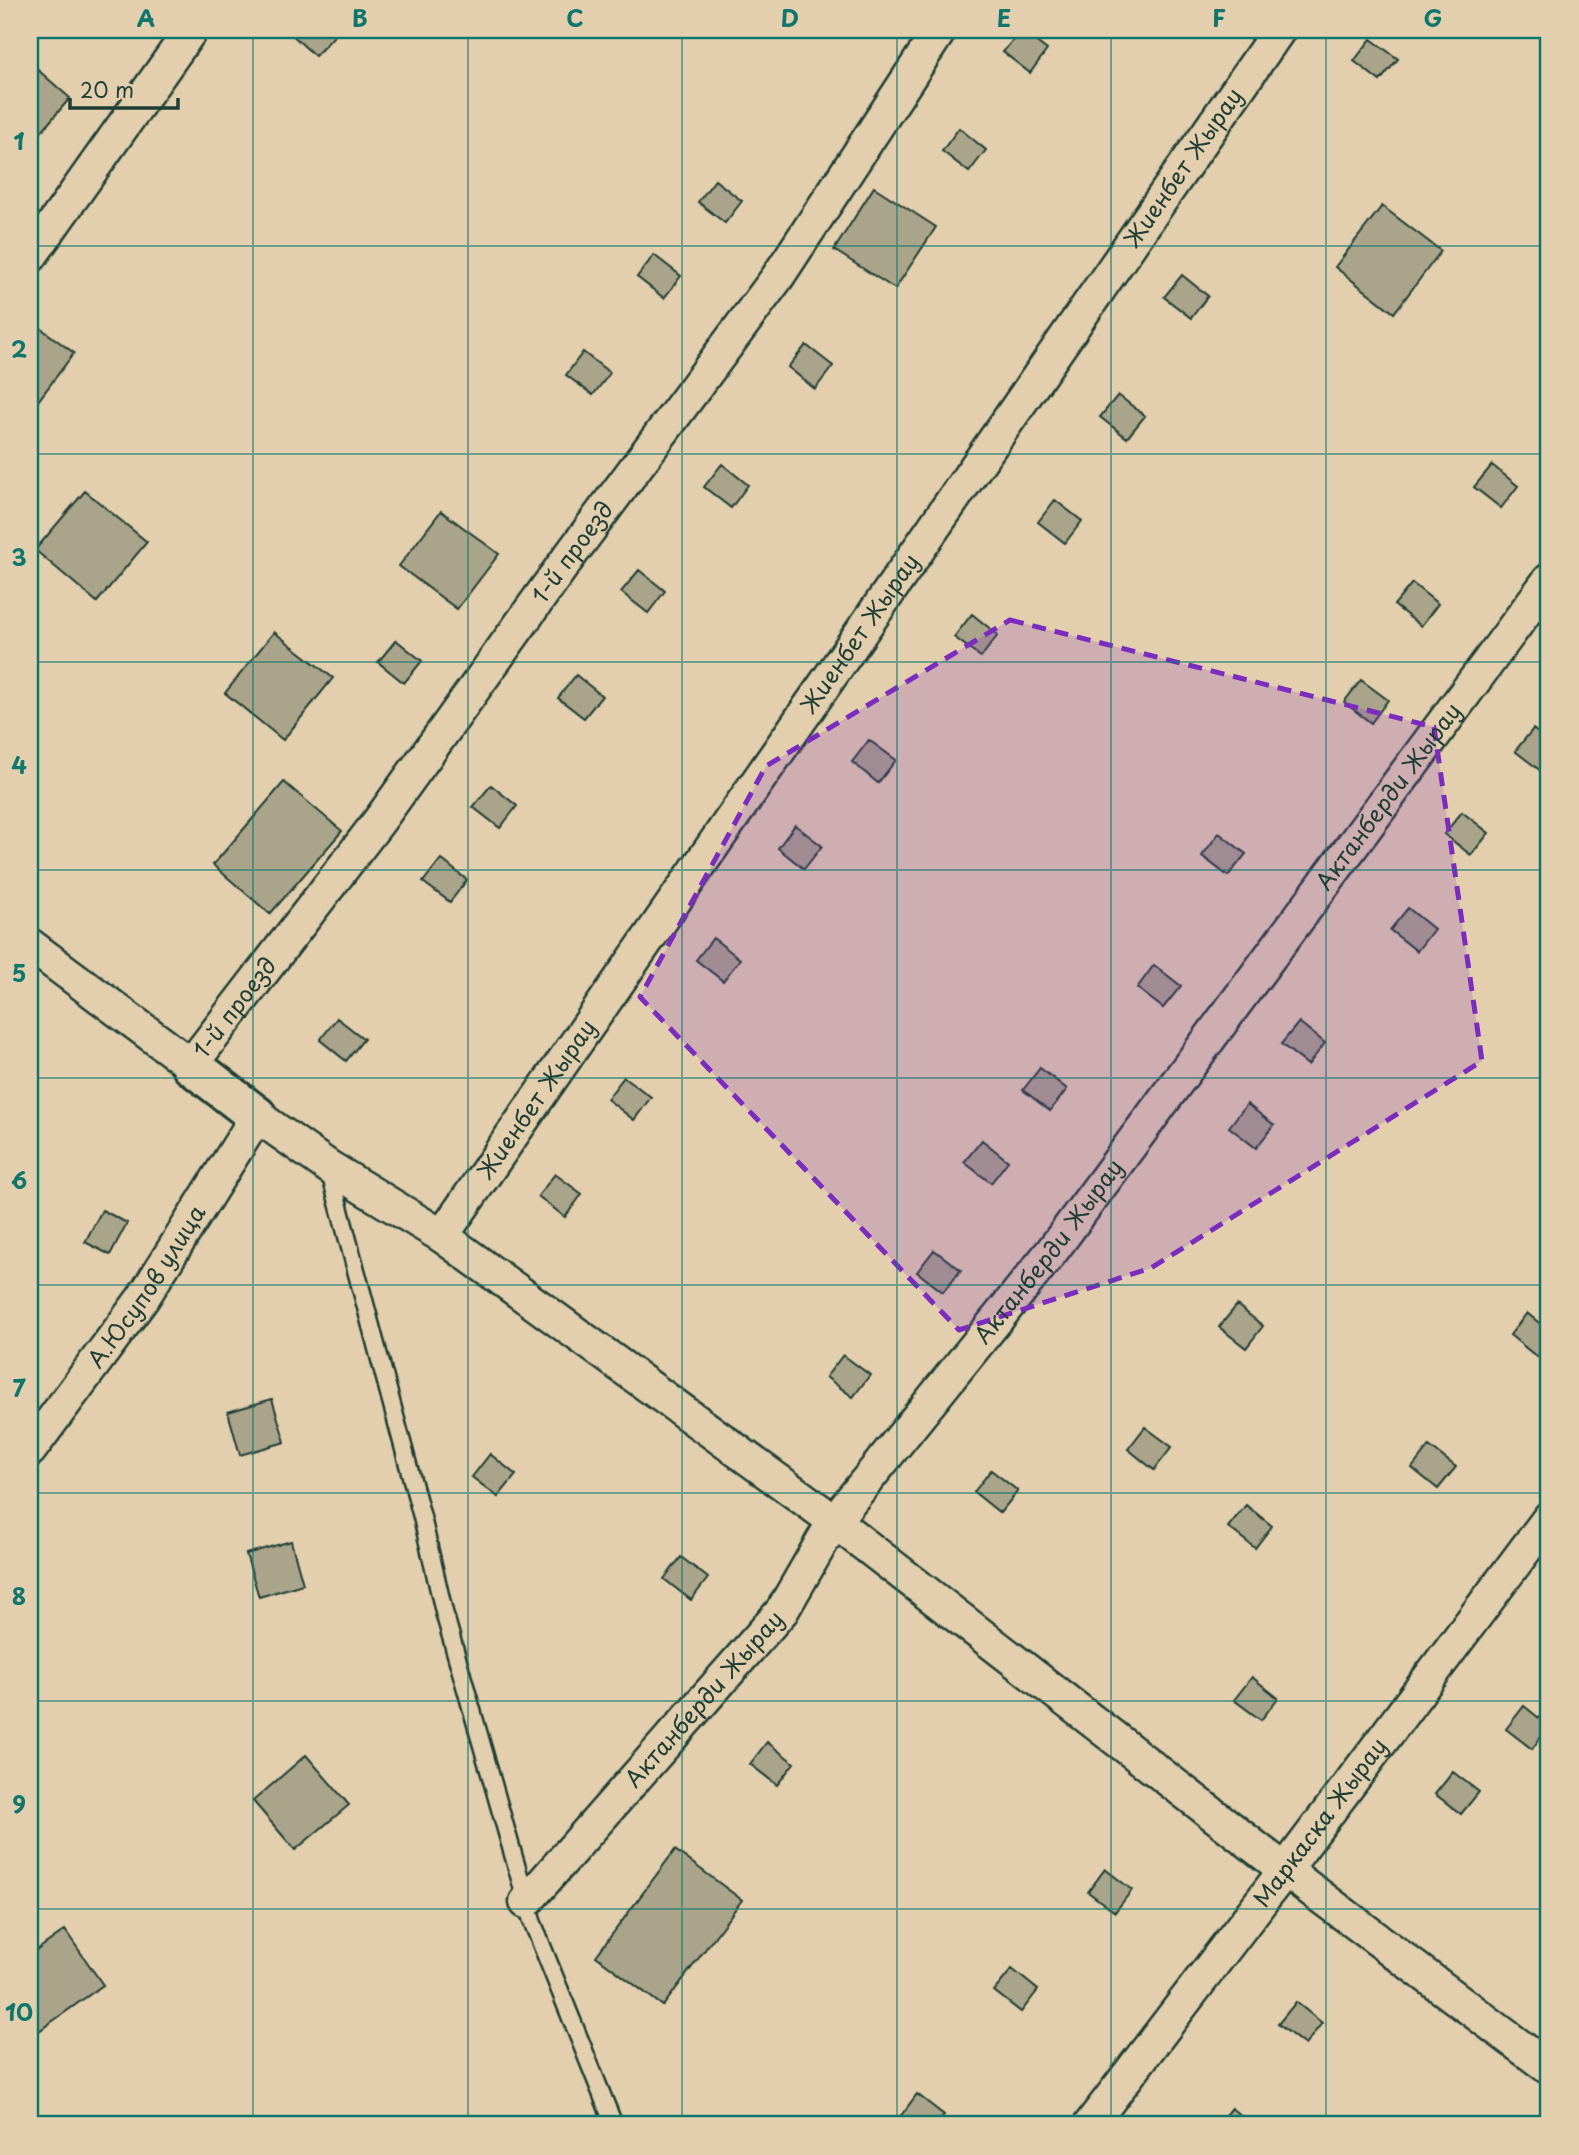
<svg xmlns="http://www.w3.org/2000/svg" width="1579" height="2155" font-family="'Playpen Sans',sans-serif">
<rect width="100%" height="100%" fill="#e3cfad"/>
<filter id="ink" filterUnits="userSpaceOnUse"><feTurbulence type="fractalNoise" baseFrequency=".0143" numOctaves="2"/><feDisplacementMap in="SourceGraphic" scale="14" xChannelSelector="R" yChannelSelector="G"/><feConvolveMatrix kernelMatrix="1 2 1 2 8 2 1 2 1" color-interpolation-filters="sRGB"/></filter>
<g filter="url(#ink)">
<path fill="#aaa48a" stroke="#1f3d34" stroke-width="2" d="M 287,30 L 340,30 L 315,56 Z
M 1021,30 L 1047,50 L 1030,73 L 1003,52 Z
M 1371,39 L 1398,59 L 1380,81 L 1354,61 Z
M 30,63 L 70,98 L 30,145 Z
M 959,128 L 986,150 L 969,172 L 942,151 Z
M 715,180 L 742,201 L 725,223 L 698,202 Z
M 874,187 L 936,227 L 895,289 L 834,250 Z
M 1382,206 L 1441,251 L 1394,313 L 1335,267 Z
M 654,255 L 681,276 L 664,298 L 637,277 Z
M 1182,275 L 1208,296 L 1191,318 L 1164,297 Z
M 31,321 L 74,353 L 38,401 L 30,395 Z
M 806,345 L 833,366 L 815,389 L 788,367 Z
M 583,352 L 610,373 L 593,395 L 566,375 Z
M 1118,395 L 1145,416 L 1127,438 L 1100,417 Z
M 722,464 L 748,485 L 731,508 L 704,487 Z
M 1492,465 L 1518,486 L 1501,508 L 1474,487 Z
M 85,491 L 147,542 L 97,602 L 35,550 Z
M 1055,500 L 1082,521 L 1065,543 L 1038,522 Z
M 441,511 L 499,554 L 457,609 L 399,566 Z
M 639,570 L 665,591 L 648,613 L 621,592 Z
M 1412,583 L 1438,604 L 1421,626 L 1394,605 Z
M 972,614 L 998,635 L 981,657 L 954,637 Z
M 274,632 L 333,678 L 283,740 L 225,693 Z
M 396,640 L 422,661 L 404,683 L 378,662 Z
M 576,675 L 602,696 L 584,718 L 558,698 Z
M 1361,680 L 1388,700 L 1371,723 L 1344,702 Z
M 1533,729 L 1549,742 L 1549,764 L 1542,772 L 1515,751 Z
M 869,740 L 896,760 L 878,783 L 852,762 Z
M 284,782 L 342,831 L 270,914 L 213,865 Z
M 491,785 L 517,806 L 500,828 L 473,807 Z
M 1462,812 L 1489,833 L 1471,855 L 1444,834 Z
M 795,825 L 822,846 L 804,869 L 778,848 Z
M 1219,833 L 1246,854 L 1228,876 L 1202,856 Z
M 441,859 L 467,880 L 450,902 L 423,882 Z
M 1408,908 L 1434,929 L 1417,951 L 1390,930 Z
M 713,938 L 740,959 L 723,981 L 696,960 Z
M 1154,965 L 1181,986 L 1163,1008 L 1137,988 Z
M 337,1018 L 364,1039 L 346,1061 L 320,1040 Z
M 1299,1022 L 1325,1043 L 1308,1065 L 1281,1044 Z
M 1040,1068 L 1067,1089 L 1050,1111 L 1023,1090 Z
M 624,1077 L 651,1097 L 634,1120 L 607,1099 Z
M 1247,1104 L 1274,1125 L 1256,1148 L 1229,1127 Z
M 982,1140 L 1008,1161 L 991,1183 L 964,1162 Z
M 555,1174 L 582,1194 L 565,1217 L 538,1196 Z
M 102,1210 L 127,1223 L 110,1255 L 85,1242 Z
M 934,1250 L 961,1270 L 943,1292 L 917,1272 Z
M 1237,1305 L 1263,1326 L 1246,1348 L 1219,1327 Z
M 1527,1313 L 1549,1331 L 1549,1340 L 1537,1357 L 1510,1335 Z
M 843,1355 L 870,1375 L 853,1397 L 826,1377 Z
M 272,1399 L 285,1442 L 240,1455 L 228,1412 Z
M 1145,1427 L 1172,1447 L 1154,1470 L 1128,1449 Z
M 1429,1446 L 1456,1467 L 1438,1489 L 1412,1468 Z
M 490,1454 L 516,1475 L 498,1497 L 472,1477 Z
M 991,1470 L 1018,1491 L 1000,1513 L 974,1492 Z
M 1246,1505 L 1272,1526 L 1255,1548 L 1228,1527 Z
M 291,1541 L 303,1584 L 259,1597 L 246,1554 Z
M 681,1557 L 708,1578 L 691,1600 L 664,1579 Z
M 1252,1677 L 1278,1698 L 1261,1720 L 1234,1700 Z
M 1524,1706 L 1549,1726 L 1532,1749 L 1506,1729 Z
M 767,1742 L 794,1763 L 777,1785 L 750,1764 Z
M 306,1755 L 349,1805 L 295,1850 L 253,1801 Z
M 1453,1772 L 1479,1792 L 1461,1814 L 1435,1794 Z
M 675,1850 L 742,1900 L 663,2006 L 596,1956 Z
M 1105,1869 L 1132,1890 L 1115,1912 L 1088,1892 Z
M 65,1930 L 103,1985 L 36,2033 L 30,2025 L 30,1955 Z
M 1012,1969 L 1038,1990 L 1021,2012 L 994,1991 Z
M 1296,2002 L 1322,2023 L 1305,2045 L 1278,2024 Z
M 917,2094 L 944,2115 L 936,2125 L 911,2125 L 900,2117 Z
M 1231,2108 L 1253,2125 L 1217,2125 Z"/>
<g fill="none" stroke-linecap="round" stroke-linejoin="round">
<g stroke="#1f3d34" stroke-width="21">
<path id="lane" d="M 329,1169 L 422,1517 L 444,1612 L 532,1921 L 614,2125"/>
</g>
<g stroke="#1f3d34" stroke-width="37">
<g id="street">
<path d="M 30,257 L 191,30"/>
<path id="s1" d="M 30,945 L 191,1065 L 379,821 L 566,561 L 777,278 L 940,30"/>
<path id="s2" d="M 442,1236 L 1279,30"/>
<path id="s3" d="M 30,1450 L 143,1298 L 257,1116 L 329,1167 L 442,1236 L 834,1521 L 1285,1870 L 1549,2068"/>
<path id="s4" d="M 526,1902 L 782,1611 L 834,1521 L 1052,1251 L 1549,580"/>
<path id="s5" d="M 1090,2125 L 1285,1870 L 1549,1518"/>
</g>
</g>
<g stroke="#1f3d34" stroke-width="44">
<path id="secondary" d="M 191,1065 L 257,1116"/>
</g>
<use href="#lane" stroke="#e3cfad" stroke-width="16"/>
<use href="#street" stroke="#e3cfad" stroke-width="32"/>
<use href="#secondary" stroke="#e3cfad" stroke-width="38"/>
</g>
</g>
<path fill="#7b2cbf" fill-opacity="0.2" stroke="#7b2cbf" stroke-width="5" stroke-dasharray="14 9" stroke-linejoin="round" d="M 1010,620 L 1434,727 L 1482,1061 L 1151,1268 L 959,1330 L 640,997 L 766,766 Z"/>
<path fill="none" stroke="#0f766e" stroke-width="2" stroke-opacity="0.55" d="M 253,30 L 253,2125M 468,30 L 468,2125M 682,30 L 682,2125M 897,30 L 897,2125M 1111,30 L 1111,2125M 1326,30 L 1326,2125M 30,246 L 1549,246M 30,454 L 1549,454M 30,662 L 1549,662M 30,870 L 1549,870M 30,1078 L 1549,1078M 30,1285 L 1549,1285M 30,1493 L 1549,1493M 30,1701 L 1549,1701M 30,1909 L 1549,1909"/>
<g text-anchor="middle" stroke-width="7" stroke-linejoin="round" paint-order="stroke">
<g font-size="23" fill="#1f3d34" stroke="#e3cfad">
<text dy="8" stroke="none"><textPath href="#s2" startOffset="1300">Жиенбет Жырау</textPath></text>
<text dy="8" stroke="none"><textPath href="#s1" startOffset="840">1-й проезд</textPath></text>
<text dy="8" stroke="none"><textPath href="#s2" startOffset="733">Жиенбет Жырау</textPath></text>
<text dy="8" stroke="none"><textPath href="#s4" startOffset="1404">Актанберди Жырау</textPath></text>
<text dy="8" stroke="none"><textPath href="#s1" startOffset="273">1-й проезд</textPath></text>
<text dy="8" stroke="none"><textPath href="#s2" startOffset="166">Жиенбет Жырау</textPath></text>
<text dy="8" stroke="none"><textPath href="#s4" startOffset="836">Актанберди Жырау</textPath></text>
<text dy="8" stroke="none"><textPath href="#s3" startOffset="201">А.Юсупов улица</textPath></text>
<text dy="8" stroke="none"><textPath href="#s4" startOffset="270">Актанберди Жырау</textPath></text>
<text dy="8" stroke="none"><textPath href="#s5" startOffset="380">Маркаска Жырау</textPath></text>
</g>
</g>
<rect width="1579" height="2155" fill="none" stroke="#e3cfad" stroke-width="77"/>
<path d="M70 98v10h108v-10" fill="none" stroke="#1f3d34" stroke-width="3.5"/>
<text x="80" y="98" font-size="21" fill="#1f3d34" stroke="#e3cfad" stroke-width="5" paint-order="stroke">20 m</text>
<rect x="38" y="38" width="1502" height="2078" fill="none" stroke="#0f766e" stroke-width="2.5"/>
<g font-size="23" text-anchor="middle" font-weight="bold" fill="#0f766e">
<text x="146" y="27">A</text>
<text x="360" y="27">B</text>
<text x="575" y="27">C</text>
<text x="790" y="27">D</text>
<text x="1004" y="27">E</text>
<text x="1219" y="27">F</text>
<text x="1433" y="27">G</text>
<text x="19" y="150">1</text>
<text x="19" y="358">2</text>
<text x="19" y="566">3</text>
<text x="19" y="774">4</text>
<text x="19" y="982">5</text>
<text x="19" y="1189">6</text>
<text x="19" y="1397">7</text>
<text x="19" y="1605">8</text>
<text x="19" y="1813">9</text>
<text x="19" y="2021">10</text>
</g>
</svg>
